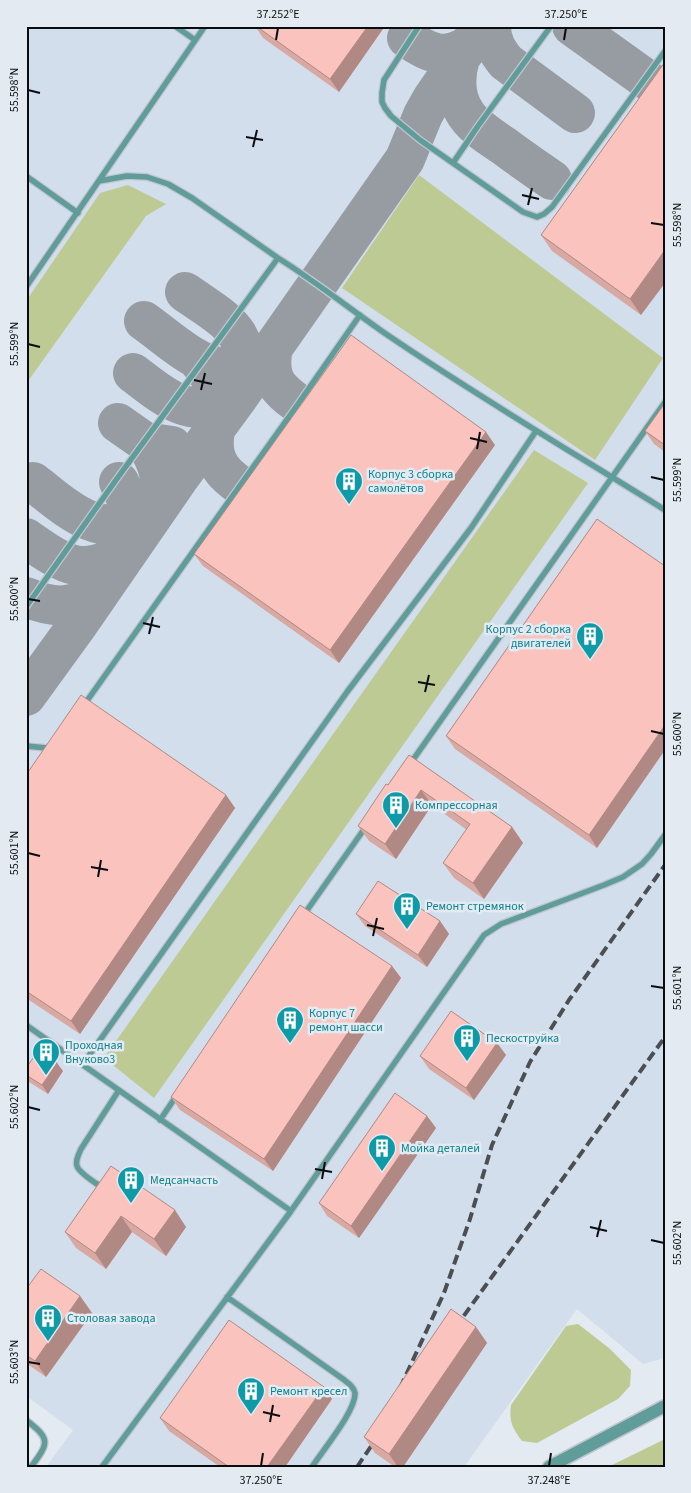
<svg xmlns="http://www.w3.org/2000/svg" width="691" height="1493" font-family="'Source Sans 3',sans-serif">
<rect width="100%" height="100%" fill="#e3eaf2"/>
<path fill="#d3deed" d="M 26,26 L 665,26 L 665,1358 L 643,1364 L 577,1309 L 464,1467 L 46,1467 L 73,1430 L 26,1396 Z"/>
<path fill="#bdca93" d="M 419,175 L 663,358 L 595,460 L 342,288 Z
M 128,185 L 166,204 L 146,216 L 26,384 L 26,301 L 100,193 Z
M 534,450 L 588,483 L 154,1098 L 104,1058 Z
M 578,1324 L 609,1348 L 631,1370 L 630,1386 L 618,1399 L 537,1443 L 522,1441 C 512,1427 509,1422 511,1405 L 566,1326 Z
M 665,1439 L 665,1467 L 608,1467 Z"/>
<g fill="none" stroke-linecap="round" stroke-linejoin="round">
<path stroke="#979ca2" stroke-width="40" d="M 491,26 C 491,41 497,51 506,62 L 575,113
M 572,26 L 653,84
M 407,38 C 428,53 445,61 469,45
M 460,58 C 455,75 454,94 464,111 C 472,126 491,137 504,146 C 520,158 536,169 552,180
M 144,321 C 168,338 193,363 223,368
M 273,347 C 266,382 280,391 307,410
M 197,359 C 206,369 213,380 216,393 C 222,419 204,446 222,469 C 229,479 240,485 249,492
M 133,373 C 161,394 188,420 226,402 C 232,399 237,395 242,391 C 254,331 228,322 185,292
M 118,423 L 145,442 L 172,446
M 33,482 C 66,507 96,539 141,519 C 147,516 152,511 158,508 C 162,479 161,467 145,442
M 26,538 C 66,566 84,579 129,549 C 134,519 132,510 119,482
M 26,597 C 57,610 73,608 101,591 L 102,585
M 26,696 L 79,623 L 179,478 L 237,399 L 405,159 L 423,115 L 432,99 L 482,26"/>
<g stroke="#c0c6ce" stroke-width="8">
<path id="service" d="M 175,26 L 195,40
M 419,26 L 384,80 L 382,93 L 382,102 L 385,108 L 391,116 L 420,140 L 523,212 L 537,217 L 544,214 L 552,207 L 665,51
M 453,163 L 478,126 L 551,26
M 26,176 L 78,213
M 99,181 L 127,176 L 147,177 L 168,184 L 192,198 L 278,258
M 26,287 L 205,26
M 26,607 L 116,480 L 278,258 C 315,281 350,309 386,334 C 477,396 572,452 665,510
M 84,705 L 298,404 L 360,315
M 26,746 L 47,748 L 52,745
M 410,764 L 665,402
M 303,916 L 367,825
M 26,1025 L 291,1211 L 484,935 L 501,924 L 604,885 L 623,877 L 642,864 L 651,854 L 665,835
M 83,1064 L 347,692 L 471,528 L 536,431
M 160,1120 L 177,1095
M 103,1188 C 97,1184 79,1173 77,1166 C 75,1160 79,1154 81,1149 L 119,1090
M 227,1297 L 343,1379 C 348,1383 354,1387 355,1393 C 356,1411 322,1451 312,1467
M 26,1420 C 51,1439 49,1443 31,1467
M 102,1467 L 291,1211"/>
</g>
<g stroke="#c0c6ce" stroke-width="15">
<path id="tertiary" d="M 549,1467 L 665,1406"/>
</g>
<use href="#service" stroke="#5f9c9a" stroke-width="5.5"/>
<use href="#tertiary" stroke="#5f9c9a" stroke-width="12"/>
<path stroke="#4b4f53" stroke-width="4" stroke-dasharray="10 5" stroke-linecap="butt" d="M 455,1328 L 665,1037
M 400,1388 L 444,1293 L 470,1219 L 492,1145 L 530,1062 L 569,1000 L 665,865
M 357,1467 L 378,1436"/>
</g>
<path fill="#d8a8a3" d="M 255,26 L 385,26 L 339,92 L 263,38 Z
M 665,62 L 641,315 L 552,251 L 541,235 Z
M 665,403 L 665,452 L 654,444 L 645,431 Z
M 495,445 L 339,663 L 203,566 L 194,554 Z
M 597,519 L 597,848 L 455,749 L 446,736 Z
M 409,755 L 512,827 L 523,843 L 484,899 L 454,878 L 443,863 L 467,830 L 432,805 L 396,859 L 369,841 L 358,826 Z
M 26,775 L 226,795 L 235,808 L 80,1034 L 26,998 Z
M 356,914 L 440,921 L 449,934 L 427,967 L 365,926 Z
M 392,966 L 401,978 L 273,1171 L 180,1110 L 171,1097 Z
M 497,1043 L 506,1055 L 474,1100 L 429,1069 L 420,1056 Z
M 26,1068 L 63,1071 L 48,1094 L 29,1082 L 26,1078 Z
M 427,1116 L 436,1128 L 359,1238 L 327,1216 L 319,1203 Z
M 111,1166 L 186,1227 L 166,1256 L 132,1232 L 106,1269 L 76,1248 L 65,1232 Z
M 26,1289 L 80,1296 L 92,1313 L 46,1377 L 26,1363 Z
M 476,1327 L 487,1343 L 403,1467 L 395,1467 L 375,1453 L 364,1437 Z
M 324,1387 L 332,1399 L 285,1467 L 220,1467 L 169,1431 L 160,1418 Z"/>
<path fill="#b08884" d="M 368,26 L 385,26 L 339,92 L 330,79 Z
M 26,217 L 29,221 L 26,226 Z
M 665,250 L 665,283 L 641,315 L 630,299 Z
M 486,432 L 495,445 L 339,663 L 330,650 Z
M 665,725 L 665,750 L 597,848 L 589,835 Z
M 421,790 L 432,805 L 396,859 L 385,844 Z
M 226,795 L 235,808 L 80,1034 L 71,1021 Z
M 512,827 L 523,843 L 484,899 L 473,883 Z
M 440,921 L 449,934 L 427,967 L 418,955 Z
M 392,966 L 401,978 L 273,1171 L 264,1159 Z
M 497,1043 L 506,1055 L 474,1100 L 466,1088 Z
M 57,1063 L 63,1071 L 48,1094 L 42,1085 Z
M 427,1116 L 436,1128 L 359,1238 L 351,1226 Z
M 175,1210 L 186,1227 L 166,1256 L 154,1239 Z
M 121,1216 L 132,1232 L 106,1269 L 95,1253 Z
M 80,1296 L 92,1313 L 46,1377 L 35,1361 Z
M 476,1327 L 487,1343 L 403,1467 L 398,1467 L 389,1454 Z
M 324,1387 L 332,1399 L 285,1467 L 267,1467 Z"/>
<path fill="#fbc3bd" stroke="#b08884" d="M 256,26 L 368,26 L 330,79 Z
M 665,62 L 665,250 L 630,299 L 541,235 Z
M 351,335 L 486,432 L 330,650 L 194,554 Z
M 665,403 L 665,445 L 645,431 Z
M 597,519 L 665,566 L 665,725 L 589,835 L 446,736 Z
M 81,695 L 226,795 L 71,1021 L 26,991 L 26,775 Z
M 409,755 L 512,827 L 473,883 L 443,863 L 470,824 L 421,790 L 385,844 L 358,826 L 386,784 L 388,785 Z
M 378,881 L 440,921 L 418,955 L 356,914 Z
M 300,905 L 392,966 L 264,1159 L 171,1097 Z
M 451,1011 L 497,1043 L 466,1088 L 420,1056 Z
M 38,1051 L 57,1063 L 42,1085 L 26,1075 L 26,1068 Z
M 395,1093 L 427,1116 L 351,1226 L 319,1203 Z
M 111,1166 L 175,1210 L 154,1239 L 121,1216 L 95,1253 L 65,1232 Z
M 41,1269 L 80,1296 L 35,1361 L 26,1355 L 26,1289 Z
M 451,1309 L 476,1327 L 389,1454 L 364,1437 Z
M 229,1320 L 324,1387 L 267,1467 L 229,1467 L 160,1418 Z"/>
<path fill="none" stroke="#0a0c0f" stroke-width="2" d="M 276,40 L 278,28M 564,40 L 566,28M 28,90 L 40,93M 246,137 L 263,140M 253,147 L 257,130M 522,195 L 539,199M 528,205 L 532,188M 651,223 L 664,225M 28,344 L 40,347M 194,380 L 212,384M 201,390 L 205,373M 470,438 L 487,442M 477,449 L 480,432M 651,477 L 664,480M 28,599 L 40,601M 143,623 L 160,627M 149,634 L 153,617M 418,682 L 435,685M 425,692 L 429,675M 651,731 L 664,734M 28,853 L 40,856M 91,867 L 108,870M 98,877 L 101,860M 367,925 L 384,929M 373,936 L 377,918M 651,986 L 664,988M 28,1107 L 40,1110M 315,1169 L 332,1172M 322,1179 L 325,1162M 590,1227 L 607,1231M 597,1237 L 601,1220M 651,1240 L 664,1243M 28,1362 L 40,1364M 263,1412 L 280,1416M 270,1422 L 273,1405M 261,1466 L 263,1453M 549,1466 L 551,1453"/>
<defs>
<g id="building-pin" transform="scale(1.4375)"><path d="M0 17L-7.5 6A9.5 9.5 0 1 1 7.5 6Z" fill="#0f9aa8" stroke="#e3eaf2"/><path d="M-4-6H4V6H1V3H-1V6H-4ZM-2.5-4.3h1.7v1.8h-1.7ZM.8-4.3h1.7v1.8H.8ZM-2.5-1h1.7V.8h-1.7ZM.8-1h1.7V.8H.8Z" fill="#fff"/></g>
</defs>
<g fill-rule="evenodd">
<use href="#building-pin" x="349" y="481"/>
<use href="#building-pin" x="590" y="636"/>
<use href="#building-pin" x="396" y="805"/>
<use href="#building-pin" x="407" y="906"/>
<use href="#building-pin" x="290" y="1020"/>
<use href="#building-pin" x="467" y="1038"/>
<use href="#building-pin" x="46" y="1052"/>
<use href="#building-pin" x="382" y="1148"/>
<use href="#building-pin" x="131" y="1180"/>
<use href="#building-pin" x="48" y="1318"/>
<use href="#building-pin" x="251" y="1391"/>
</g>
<g text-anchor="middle" stroke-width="5" stroke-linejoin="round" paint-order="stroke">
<g font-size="12" fill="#0d838f" stroke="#e3eaf2" text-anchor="start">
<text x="368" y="478">Корпус 3 сборка<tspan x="368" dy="14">самолётов</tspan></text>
<text x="571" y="633" text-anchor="end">Корпус 2 сборка<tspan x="571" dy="14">двигателей</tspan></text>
<text x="415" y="809">Компрессорная</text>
<text x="426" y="910">Ремонт стремянок</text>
<text x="309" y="1017">Корпус 7<tspan x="309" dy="14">ремонт шасси</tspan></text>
<text x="486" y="1042">Пескоструйка</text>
<text x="65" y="1049">Проходная<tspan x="65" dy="14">Внуково3</tspan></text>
<text x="401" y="1152">Мойка деталей</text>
<text x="150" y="1184">Медсанчасть</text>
<text x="67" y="1322">Столовая завода</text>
<text x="270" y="1395">Ремонт кресел</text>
</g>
</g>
<rect width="691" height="1493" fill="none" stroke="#e3eaf2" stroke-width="55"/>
<rect x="28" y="28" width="636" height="1438" fill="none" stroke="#0a0c0f" stroke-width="2"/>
<g font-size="12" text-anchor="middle" fill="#0a0c0f">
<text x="278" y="18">37.252°E</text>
<text x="566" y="18">37.250°E</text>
<text transform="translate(14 90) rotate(-90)" y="4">55.598°N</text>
<text transform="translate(677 225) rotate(-90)" y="4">55.598°N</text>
<text transform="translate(14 344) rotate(-90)" y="4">55.599°N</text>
<text transform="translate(677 480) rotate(-90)" y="4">55.599°N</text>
<text transform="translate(14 599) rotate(-90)" y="4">55.600°N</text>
<text transform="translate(677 734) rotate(-90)" y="4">55.600°N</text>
<text transform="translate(14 853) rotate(-90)" y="4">55.601°N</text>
<text transform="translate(677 988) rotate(-90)" y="4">55.601°N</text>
<text transform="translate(14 1107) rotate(-90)" y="4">55.602°N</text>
<text transform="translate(677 1243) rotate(-90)" y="4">55.602°N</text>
<text transform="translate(14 1362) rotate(-90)" y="4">55.603°N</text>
<text x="261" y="1484">37.250°E</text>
<text x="549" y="1484">37.248°E</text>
</g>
</svg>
